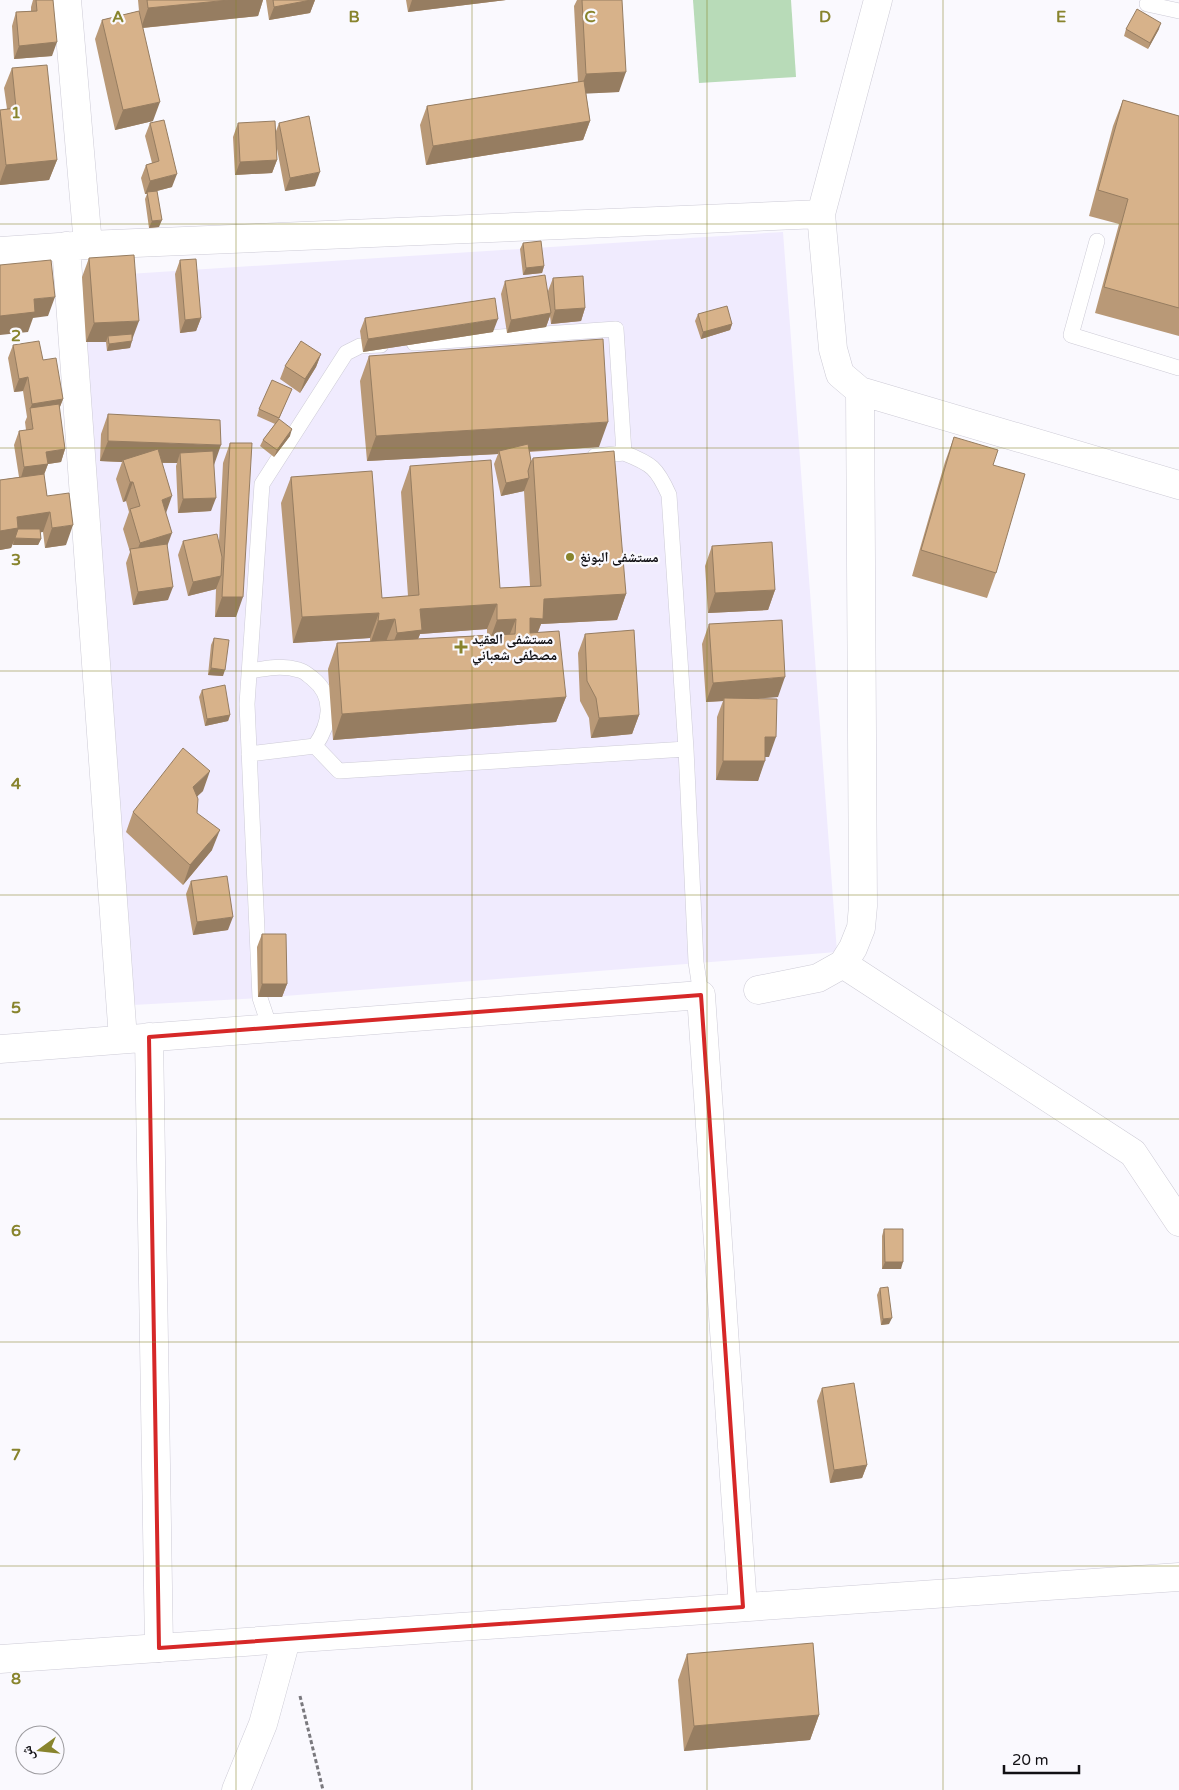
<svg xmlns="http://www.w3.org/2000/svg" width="1179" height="1790" font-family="'Varela Round','Noto Naskh Arabic',sans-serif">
<rect width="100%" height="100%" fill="#faf9fe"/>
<path fill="#f0ebfe" d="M 783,232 L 837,952 L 260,998 L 133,1005 L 82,277 Z"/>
<path fill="#b8dbb8" d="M 693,0 L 791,0 L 796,77 L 699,83 Z"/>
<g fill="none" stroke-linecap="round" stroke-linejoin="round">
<g stroke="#cdcbd6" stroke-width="16">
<path id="service" d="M 1147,4 L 1179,11
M 1097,241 L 1071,335 L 1179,368
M 414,343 L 616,329 L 624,453 L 595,456
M 624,453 C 652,464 657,468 669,495 L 686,749 L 696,962 L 701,995
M 315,746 L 339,771 L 686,749
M 249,754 L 315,746 C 330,724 336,697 312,678 C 308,675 304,671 299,670 C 282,665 267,668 250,671
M 270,1028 L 260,998 L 247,704 L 262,484 L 346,353 L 360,346 L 381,345"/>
</g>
<g stroke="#cdcbd6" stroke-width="29">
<path id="minor" d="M 67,0 L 88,245
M 878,0 L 821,214 L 833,349 L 840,374 L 860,391 L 1179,485
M 66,246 L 123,1039
M 0,251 L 88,245 L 821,214
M 843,964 L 1133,1153 L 1179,1222
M 758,990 L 818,978 L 843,964 L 853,948 L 861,928 L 863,906 L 860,391
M 149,1037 L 159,1648
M 0,1049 L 701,995 L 743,1607
M 236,1790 L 263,1724 L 286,1640"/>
</g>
<g stroke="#cdcbd6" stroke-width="29">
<path id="secondary" d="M 0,1659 L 1179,1577"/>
</g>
<path stroke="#7a797e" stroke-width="3" stroke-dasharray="4 2.5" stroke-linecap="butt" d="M 300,1696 L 323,1790"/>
<use href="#service" stroke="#fff" stroke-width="15"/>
<use href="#minor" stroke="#fff" stroke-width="28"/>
<use href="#secondary" stroke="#fff" stroke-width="28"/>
</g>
<path fill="#b99977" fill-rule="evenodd" d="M 33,0 L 53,0 L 52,56 L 14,59 L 12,26 L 16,12 L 31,11 L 31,7 Z
M 138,0 L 263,0 L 258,16 L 143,28 L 153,121 L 115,130 L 95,39 L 102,20 L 139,11 Z
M 266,0 L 315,0 L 310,13 L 269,20 Z
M 406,0 L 506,0 L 408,12 Z
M 577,0 L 622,0 L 619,92 L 586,93 L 590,121 L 583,140 L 426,165 L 420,125 L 427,106 L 578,82 L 574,6 Z
M 1126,29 L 1159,29 L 1148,49 L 1124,36 Z
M 12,68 L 57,160 L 49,180 L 0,185 L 0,110 L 7,109 L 4,88 Z
M 1123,100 L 1179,116 L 1179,336 L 1095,313 L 1119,224 L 1089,216 L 1113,126 Z
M 150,123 L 172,187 L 157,191 L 159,227 L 149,228 L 145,199 L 147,194 L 145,194 L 141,178 L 146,165 L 152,163 L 145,136 Z
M 238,123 L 276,131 L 279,123 L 315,186 L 285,191 L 277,149 L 277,160 L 272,173 L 235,175 L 233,137 Z
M 523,243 L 544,266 L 542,273 L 523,275 L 520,249 Z
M 89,258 L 132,339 L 130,348 L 107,351 L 106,342 L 86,342 L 82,277 Z
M 180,260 L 201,318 L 196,331 L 180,333 L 175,274 Z
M 553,278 L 585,308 L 581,321 L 551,324 L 550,316 L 546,327 L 507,333 L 501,294 L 505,281 L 548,297 L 548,291 Z
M 698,314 L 732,324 L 730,330 L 701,339 L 695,321 Z
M 365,318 L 493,332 L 363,352 L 360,331 Z
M 13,345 L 43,360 L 63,399 L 59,409 L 65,449 L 61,462 L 48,464 L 44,475 L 47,496 L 66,545 L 45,548 L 43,532 L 40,532 L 41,539 L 38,545 L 13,545 L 13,543 L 11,548 L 0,550 L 0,480 L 19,477 L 14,445 L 19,431 L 26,430 L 25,422 L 27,417 L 23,391 L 14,392 L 8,358 Z
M 321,354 L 316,367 L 300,393 L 280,379 L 285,366 Z
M 369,356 L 599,447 L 529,452 L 531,461 L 533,458 L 626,594 L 617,620 L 541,624 L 538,632 L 566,697 L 556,722 L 333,740 L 328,669 L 337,643 L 370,641 L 370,638 L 293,643 L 281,503 L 291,477 L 382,598 L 408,596 L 401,492 L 410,466 L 500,588 L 530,586 L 524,491 L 501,496 L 494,464 L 498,454 L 367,461 L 360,381 ZM 487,629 L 487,635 L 418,639 L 420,634 Z
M 289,395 L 279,419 L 290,436 L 274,457 L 260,446 L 263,440 L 275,424 L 257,416 L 259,409 Z
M 108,414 L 214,465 L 211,511 L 178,513 L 176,466 L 177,463 L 162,463 L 166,513 L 168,600 L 133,605 L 126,563 L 130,552 L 123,529 L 129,512 L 126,501 L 123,502 L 116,479 L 122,462 L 100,461 L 101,434 Z
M 954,437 L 996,573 L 987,598 L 912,576 L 945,462 Z
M 230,443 L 236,617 L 215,617 L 216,589 L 188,596 L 178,555 L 183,541 L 219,542 L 223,463 Z
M 712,546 L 775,590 L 768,610 L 708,613 L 705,566 Z
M 709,624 L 778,697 L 759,698 L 769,757 L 765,757 L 758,781 L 716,780 L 717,717 L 723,701 L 706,702 L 702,644 Z
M 585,634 L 639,715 L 632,734 L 591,738 L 589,718 L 580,701 L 578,653 Z
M 214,638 L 223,676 L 208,675 L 211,645 Z
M 202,690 L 230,715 L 228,721 L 205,726 L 199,697 Z
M 203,791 L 197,796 L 197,813 L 212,850 L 183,885 L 126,832 L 133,812 Z
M 191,881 L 228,930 L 193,935 L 186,894 Z
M 262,934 L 287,984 L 282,997 L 258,997 L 257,947 Z
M 884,1229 L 901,1269 L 882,1269 L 882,1236 Z
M 880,1288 L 889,1324 L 881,1325 L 877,1295 Z
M 822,1388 L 867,1465 L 862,1478 L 830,1483 L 817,1401 Z
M 687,1654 L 819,1715 L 810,1740 L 684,1751 L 678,1680 Z"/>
<path fill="#967d61" d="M 229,0 L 263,0 L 258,16 L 141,28 L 148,8 Z
M 311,0 L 315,0 L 310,13 L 269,20 L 274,7 Z
M 412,0 L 506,0 L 408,12 Z
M 1161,23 L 1159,29 L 1148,49 L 1150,43 Z
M 57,42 L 52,56 L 14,59 L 19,46 Z
M 626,72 L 619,92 L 579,94 L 586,74 Z
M 160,102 L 153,121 L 115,130 L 123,110 Z
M 590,121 L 583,140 L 426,165 L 433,146 Z
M 57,160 L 49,180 L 0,185 L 0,182 L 6,165 Z
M 277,160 L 272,173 L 235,175 L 240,162 Z
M 320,172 L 315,186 L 285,191 L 290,178 Z
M 177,174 L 172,187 L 145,194 L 150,181 Z
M 162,220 L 159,227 L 149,228 L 152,221 Z
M 544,266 L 542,273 L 523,275 L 526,268 Z
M 55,297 L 48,316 L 33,318 L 28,332 L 0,335 L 0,316 L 34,299 Z
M 585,308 L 581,321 L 551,324 L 555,310 Z
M 551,313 L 546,327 L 507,333 L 511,320 Z
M 201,318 L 196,331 L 180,333 L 185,320 Z
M 498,319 L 493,332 L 363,352 L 368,339 Z
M 139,321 L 132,340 L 108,336 L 106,342 L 86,342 L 94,323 Z
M 732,324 L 730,330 L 701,339 L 703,332 Z
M 132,341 L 130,348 L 107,351 L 109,344 Z
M 321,354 L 316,367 L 300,393 L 305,379 Z
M 28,377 L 23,391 L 14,392 L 19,379 Z
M 63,399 L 58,412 L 30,409 L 32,404 Z
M 608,422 L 599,447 L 500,453 L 499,451 L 498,454 L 367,461 L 376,436 Z
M 292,429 L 290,436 L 274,457 L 277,450 Z
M 108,441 L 221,445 L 214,465 L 180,453 L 177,463 L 124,462 L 123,460 L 122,462 L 100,461 Z
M 65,449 L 61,462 L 48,464 L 43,477 L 20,481 L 24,467 L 46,452 Z
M 529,478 L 524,491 L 501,496 L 506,483 Z
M 130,482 L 133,482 L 126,501 L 123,502 Z
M 172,496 L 165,516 L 162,500 Z
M 216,498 L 211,511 L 178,513 L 183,499 Z
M 50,512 L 43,532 L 16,536 L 11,548 L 0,550 L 0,531 L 17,517 Z
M 73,525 L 66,545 L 45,548 L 52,528 Z
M 172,533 L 165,552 L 133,562 L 140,543 Z
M 15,538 L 41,539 L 38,545 L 13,545 Z
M 221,576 L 216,589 L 188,596 L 193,582 Z
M 173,587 L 168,600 L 133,605 L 138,592 Z
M 775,590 L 768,610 L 708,613 L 715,593 Z
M 626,594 L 617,620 L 541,624 L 533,644 L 521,643 L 530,618 L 544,599 Z
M 222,597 L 243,597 L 236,617 L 215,617 Z
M 497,604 L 487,629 L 420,634 L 412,655 L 387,658 L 397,633 L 420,609 Z
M 379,613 L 370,638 L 293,643 L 302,617 Z
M 395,619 L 385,644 L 369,647 L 378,621 Z
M 516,619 L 506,644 L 488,645 L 497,620 Z
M 211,668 L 225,670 L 223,676 L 208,675 Z
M 785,677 L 778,697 L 724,701 L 724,698 L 723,701 L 706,702 L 713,683 Z
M 566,697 L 556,722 L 333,740 L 342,714 Z
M 230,715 L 228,721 L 205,726 L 207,719 Z
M 639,715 L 632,734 L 591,738 L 599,718 Z
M 765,737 L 776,737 L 769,757 L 758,757 Z
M 723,761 L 765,761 L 758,781 L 716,780 Z
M 210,771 L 203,791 L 186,807 L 193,787 Z
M 220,830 L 212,850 L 183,885 L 190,865 Z
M 233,917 L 228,930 L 193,935 L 197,922 Z
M 262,984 L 287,984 L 282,997 L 258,997 Z
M 885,1262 L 903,1262 L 901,1269 L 882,1269 Z
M 892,1318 L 889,1324 L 881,1325 L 883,1319 Z
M 867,1465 L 862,1478 L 830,1483 L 834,1470 Z
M 819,1715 L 810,1740 L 684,1751 L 694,1726 Z"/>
<path fill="#d7b28a" stroke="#967d61" d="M 36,0 L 53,0 L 57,42 L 19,46 L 16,12 L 37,11 Z
M 147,0 L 229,0 L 148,8 Z
M 273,0 L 311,0 L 274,7 Z
M 582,0 L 622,0 L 626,72 L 586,74 Z
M 1137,9 L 1161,23 L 1150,43 L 1126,29 Z
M 139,11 L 160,102 L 123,110 L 102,20 Z
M 47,65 L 57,160 L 6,165 L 0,110 L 16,108 L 12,68 Z
M 584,81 L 590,121 L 433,146 L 427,106 Z
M 1123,100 L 1179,116 L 1179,308 L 1104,287 L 1128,199 L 1098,190 Z
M 309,116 L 320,172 L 290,178 L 279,123 Z
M 164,120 L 177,174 L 150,181 L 146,165 L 159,161 L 150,123 Z
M 275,121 L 277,160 L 240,162 L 238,123 Z
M 157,191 L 162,220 L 152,221 L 147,192 Z
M 541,241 L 544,266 L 526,268 L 523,243 Z
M 134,255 L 139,321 L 94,323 L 89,258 Z
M 196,259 L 201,318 L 185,320 L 180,260 Z
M 51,260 L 55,297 L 34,299 L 35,312 L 0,316 L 0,265 Z
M 545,275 L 551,313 L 511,320 L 505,281 Z
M 583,276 L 585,308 L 555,310 L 553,278 Z
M 495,298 L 498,319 L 368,339 L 365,318 Z
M 727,306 L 732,324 L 703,332 L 698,314 Z
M 132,334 L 132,341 L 109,344 L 108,336 Z
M 603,339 L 608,422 L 376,436 L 369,356 Z
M 39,341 L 43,360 L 56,358 L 63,399 L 32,404 L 28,377 L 19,379 L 13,345 Z
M 301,341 L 321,354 L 305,379 L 285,366 Z
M 272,380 L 292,389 L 279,418 L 259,409 Z
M 59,404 L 65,449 L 46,452 L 48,464 L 24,467 L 19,431 L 33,429 L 30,408 Z
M 108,414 L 220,420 L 221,445 L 108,441 Z
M 279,419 L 292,429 L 277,450 L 263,440 Z
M 954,437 L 998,450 L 993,465 L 1025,474 L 996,573 L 921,550 Z
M 230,443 L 252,443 L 243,597 L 222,597 Z
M 528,444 L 531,461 L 528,471 L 529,478 L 506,483 L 499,451 Z
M 158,449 L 172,496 L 162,500 L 172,533 L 140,543 L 130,509 L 140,506 L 133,482 L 130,482 L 123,460 Z
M 213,451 L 216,498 L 183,499 L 180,453 Z
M 614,451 L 626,594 L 544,599 L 543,619 L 530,618 L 530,633 L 559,631 L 566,697 L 342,714 L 337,643 L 515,634 L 516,619 L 497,620 L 497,604 L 420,609 L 422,630 L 397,633 L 395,619 L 378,621 L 379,613 L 302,617 L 291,477 L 372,471 L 382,598 L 419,595 L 410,466 L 491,460 L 500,588 L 541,586 L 533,458 Z
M 44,474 L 47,496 L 69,493 L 73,525 L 52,528 L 50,512 L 17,517 L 18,528 L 0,531 L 0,480 Z
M 18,529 L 40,529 L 41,539 L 15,538 Z
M 217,534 L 222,557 L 221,576 L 193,582 L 183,541 Z
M 772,542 L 775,590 L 715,593 L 712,546 Z
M 167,544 L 173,587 L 138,592 L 130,549 Z
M 782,620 L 785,677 L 713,683 L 709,624 Z
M 634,630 L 639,715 L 599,718 L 596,698 L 587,681 L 585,634 Z
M 214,638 L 229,640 L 225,670 L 211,668 Z
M 225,685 L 230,715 L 207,719 L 202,690 Z
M 724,698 L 777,699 L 776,737 L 765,737 L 765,761 L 723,761 Z
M 183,748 L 210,771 L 193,787 L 198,799 L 197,813 L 220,830 L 190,865 L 133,812 Z
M 227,876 L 233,917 L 197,922 L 191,881 Z
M 262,934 L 286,934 L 287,984 L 262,984 Z
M 884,1229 L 903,1229 L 903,1262 L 885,1262 Z
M 888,1287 L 892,1318 L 883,1319 L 880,1288 Z
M 854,1383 L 867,1465 L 834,1470 L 822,1388 Z
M 813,1643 L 819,1715 L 694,1726 L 687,1654 Z"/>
<path fill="none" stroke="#d62828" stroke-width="4" stroke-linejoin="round" d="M 701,995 L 743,1607 L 159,1648 L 149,1037 Z"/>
<path fill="none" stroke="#88842d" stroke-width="1" stroke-opacity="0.55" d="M 236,0 L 236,1790M 472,0 L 472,1790M 707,0 L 707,1790M 943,0 L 943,1790M 0,224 L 1179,224M 0,448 L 1179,448M 0,671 L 1179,671M 0,895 L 1179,895M 0,1119 L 1179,1119M 0,1342 L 1179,1342M 0,1566 L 1179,1566"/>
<g fill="#88842d" stroke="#faf9fe" stroke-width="2">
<circle cx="570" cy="557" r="5"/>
<path d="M458.5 639.5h5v5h5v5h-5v5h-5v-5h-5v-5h5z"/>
</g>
<g text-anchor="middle" stroke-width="4.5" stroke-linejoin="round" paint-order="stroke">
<g font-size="14" font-weight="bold" fill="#111014" stroke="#faf9fe" text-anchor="start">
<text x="580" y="562">مستشفى البونغ</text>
<text x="472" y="644">مستشفى العقيد<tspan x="472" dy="16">مصطفى شعباني</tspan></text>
</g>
</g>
<g font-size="16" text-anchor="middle" font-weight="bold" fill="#88842d" stroke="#faf9fe" stroke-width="4.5" stroke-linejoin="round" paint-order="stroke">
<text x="118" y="22">A</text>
<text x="354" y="22">B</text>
<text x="590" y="22">C</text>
<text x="825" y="22">D</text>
<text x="1061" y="22">E</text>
<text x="16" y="118">1</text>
<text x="16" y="341">2</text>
<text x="16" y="565">3</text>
<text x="16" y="789">4</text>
<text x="16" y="1013">5</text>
<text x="16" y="1236">6</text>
<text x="16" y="1460">7</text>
<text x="16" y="1684">8</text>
</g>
<g transform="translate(40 1750) rotate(255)"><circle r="24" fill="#faf9fe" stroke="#9d9ca0"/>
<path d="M0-4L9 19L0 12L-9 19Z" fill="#88842d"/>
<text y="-8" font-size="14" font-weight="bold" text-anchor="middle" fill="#111014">ش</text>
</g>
<path d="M1004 1765v8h75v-8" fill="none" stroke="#111014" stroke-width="2.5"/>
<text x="1012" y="1765" font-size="15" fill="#111014" stroke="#faf9fe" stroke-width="4" paint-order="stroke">20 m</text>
</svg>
